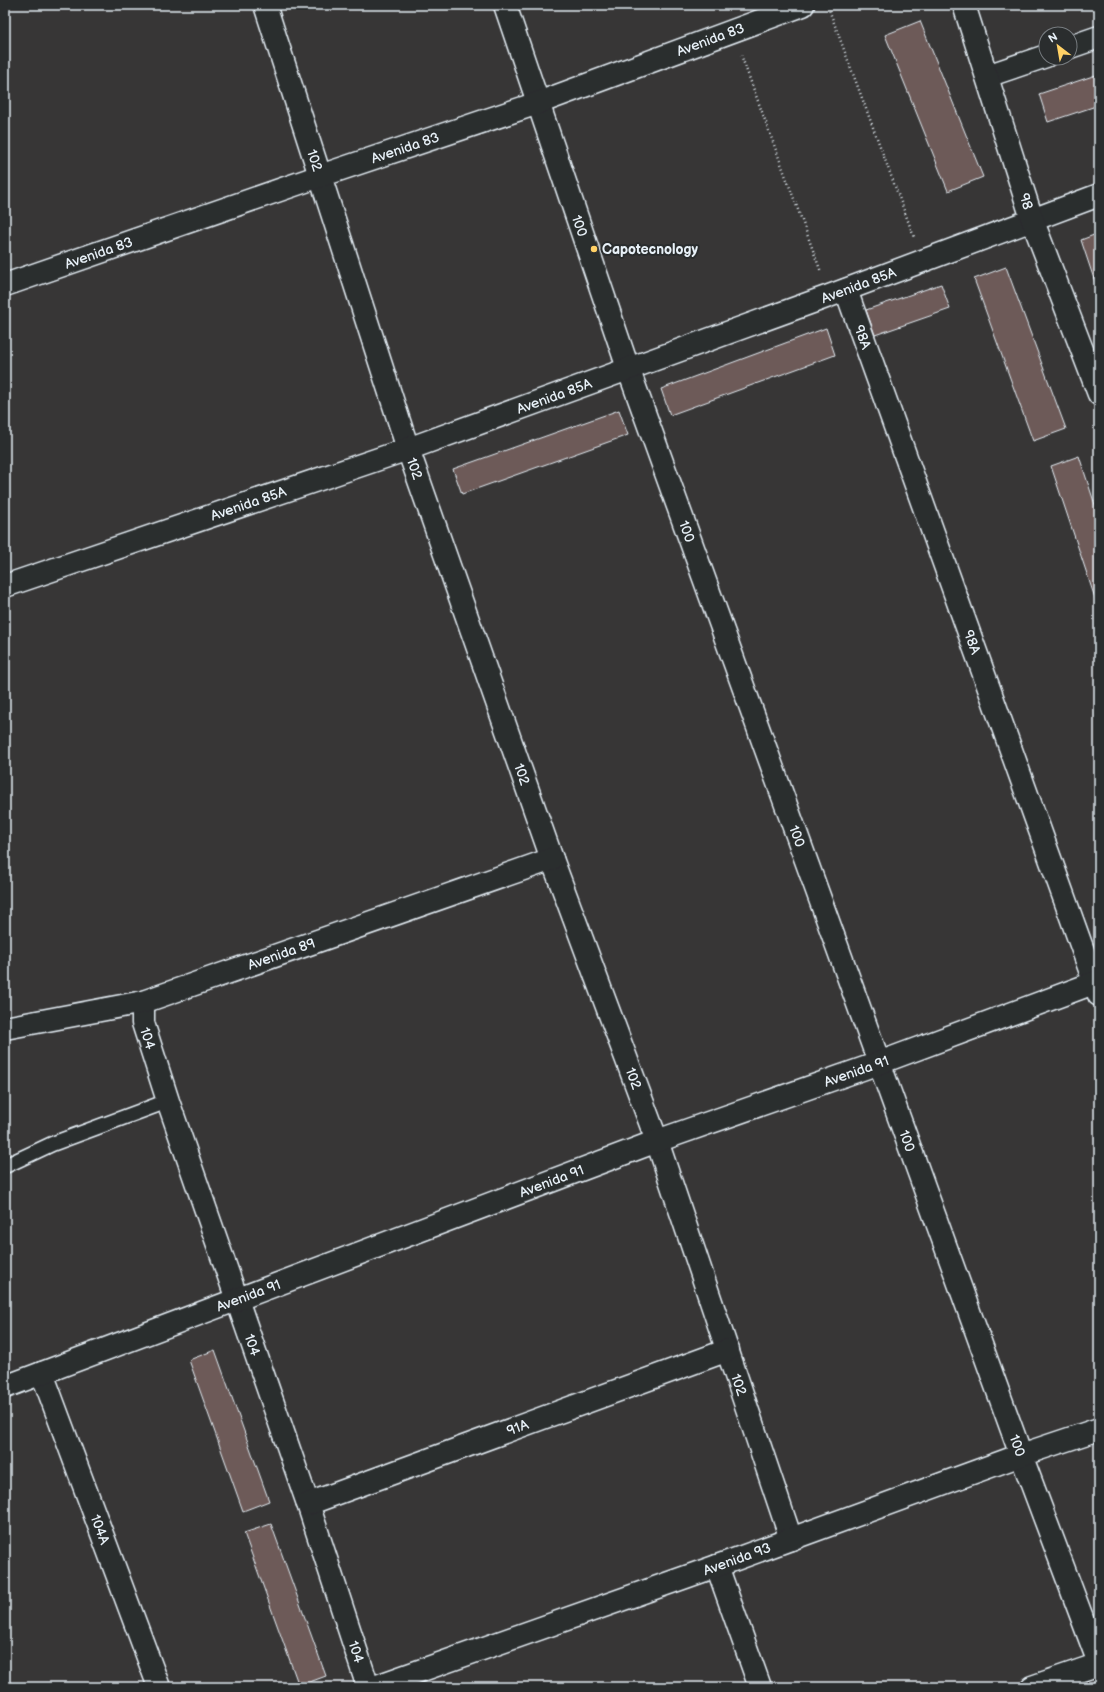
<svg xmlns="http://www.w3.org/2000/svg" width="1104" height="1692" font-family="'Balsamiq Sans',sans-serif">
<rect width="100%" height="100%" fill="#373636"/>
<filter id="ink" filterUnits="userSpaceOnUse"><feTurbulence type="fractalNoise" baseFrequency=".025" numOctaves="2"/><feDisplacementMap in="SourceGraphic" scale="8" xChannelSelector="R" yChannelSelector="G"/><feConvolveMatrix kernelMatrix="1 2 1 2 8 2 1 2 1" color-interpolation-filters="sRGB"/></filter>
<g filter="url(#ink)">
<path fill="#6d5a58" stroke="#e8f1f8" d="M 920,21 L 983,177 L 948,191 L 885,35 Z
M 1099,74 L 1099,105 L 1048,122 L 1039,94 Z
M 1099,233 L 1099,294 L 1081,240 Z
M 1006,267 L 1066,429 L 1033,441 L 974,279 Z
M 941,284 L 950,309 L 875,335 L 866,310 Z
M 826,328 L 835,355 L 670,415 L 661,389 Z
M 619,410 L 628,435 L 462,494 L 453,469 Z
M 1079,456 L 1099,517 L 1099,610 L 1051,466 Z
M 215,1350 L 269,1501 L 243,1511 L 189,1360 Z
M 271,1524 L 326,1676 L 299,1686 L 244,1533 Z"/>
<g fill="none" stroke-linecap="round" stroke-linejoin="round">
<g stroke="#e8f1f8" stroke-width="17">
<path id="lane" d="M 5,1166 L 52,1144 L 168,1101"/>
</g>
<g stroke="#e8f1f8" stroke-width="25">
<g id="street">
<path id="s1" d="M 265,5 L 408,449 L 552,859 L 657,1141 L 791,1539"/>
<path id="s2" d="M 505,5 L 628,368 L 1021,1455 L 1099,1663"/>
<path d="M 1070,47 L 1099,37"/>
<path d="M 987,76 L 1046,56"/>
<path id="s3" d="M 5,285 L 320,176 L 538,103 L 803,5"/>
<path id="s4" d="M 846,290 L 1099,995"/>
<path id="s5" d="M 5,586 L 408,449 L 829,296 L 1099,195"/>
<path id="s6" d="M 143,1002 L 143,1023 L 168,1101 L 308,1504 L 368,1687"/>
<path id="s7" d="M 5,1028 L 143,1002 L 552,859"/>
<path id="s8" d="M 42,1373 L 159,1687"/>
<path id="s9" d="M 5,1387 L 657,1141 L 879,1063 L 1099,981"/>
<path id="s10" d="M 308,1504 L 728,1350"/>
<path d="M 717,1566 L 760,1687"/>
<path id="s11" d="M 374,1687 L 717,1566 L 1021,1455 L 1099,1429"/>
<path d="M 1032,1687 L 1099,1664"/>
</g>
</g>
<g stroke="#e8f1f8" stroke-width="25">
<g id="secondary">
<path id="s12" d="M 964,5 L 1032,219 L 1099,394"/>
</g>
</g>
<path stroke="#e8f1f8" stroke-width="2.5" stroke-dasharray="1 3" stroke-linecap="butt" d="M 828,7 L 914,237
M 741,55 L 821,272"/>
<use href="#lane" stroke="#2a2d2e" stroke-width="14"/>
<use href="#street" stroke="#2a2d2e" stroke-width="22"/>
<use href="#secondary" stroke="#2a2d2e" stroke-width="22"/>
</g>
</g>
<circle fill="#ffd166" stroke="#2a2d2e" stroke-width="1.5" cx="594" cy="249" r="4"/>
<g text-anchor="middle" stroke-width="4" stroke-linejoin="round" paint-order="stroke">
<g font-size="14" fill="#e8f1f8" stroke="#2a2d2e">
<text dy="5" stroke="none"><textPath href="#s3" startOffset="747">Avenida 83</textPath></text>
<text dy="5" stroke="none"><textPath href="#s3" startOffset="423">Avenida 83</textPath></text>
<text dy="5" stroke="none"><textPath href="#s1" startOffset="163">102</textPath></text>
<text dy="5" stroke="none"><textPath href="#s12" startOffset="206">98</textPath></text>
<text dy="5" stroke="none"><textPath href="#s2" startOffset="233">100</textPath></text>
<text dy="5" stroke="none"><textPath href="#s3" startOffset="99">Avenida 83</textPath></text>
<text dy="5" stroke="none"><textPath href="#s5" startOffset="905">Avenida 85A</textPath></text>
<text dy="5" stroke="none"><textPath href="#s4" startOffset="50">98A</textPath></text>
<text dy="5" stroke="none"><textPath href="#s5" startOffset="581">Avenida 85A</textPath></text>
<text dy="5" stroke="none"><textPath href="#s1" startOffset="487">102</textPath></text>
<text dy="5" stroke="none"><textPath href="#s5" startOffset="257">Avenida 85A</textPath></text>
<text dy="5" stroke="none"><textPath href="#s2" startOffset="557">100</textPath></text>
<text dy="5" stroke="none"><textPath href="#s4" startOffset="374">98A</textPath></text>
<text dy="5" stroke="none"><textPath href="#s1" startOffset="811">102</textPath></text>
<text dy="5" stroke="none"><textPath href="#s2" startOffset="881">100</textPath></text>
<text dy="5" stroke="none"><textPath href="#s7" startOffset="287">Avenida 89</textPath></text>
<text dy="5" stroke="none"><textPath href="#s6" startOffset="37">104</textPath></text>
<text dy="5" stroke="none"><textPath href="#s9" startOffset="908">Avenida 91</textPath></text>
<text dy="5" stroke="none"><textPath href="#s1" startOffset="1135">102</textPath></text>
<text dy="5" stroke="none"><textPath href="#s2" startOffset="1205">100</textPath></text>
<text dy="5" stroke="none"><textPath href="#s9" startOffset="584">Avenida 91</textPath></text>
<text dy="5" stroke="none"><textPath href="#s9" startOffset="260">Avenida 91</textPath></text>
<text dy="5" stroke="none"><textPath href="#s6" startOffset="361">104</textPath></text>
<text dy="5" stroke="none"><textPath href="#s1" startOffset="1459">102</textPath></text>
<text dy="5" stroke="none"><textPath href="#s10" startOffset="223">91A</textPath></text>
<text dy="5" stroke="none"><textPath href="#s2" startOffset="1529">100</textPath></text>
<text dy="5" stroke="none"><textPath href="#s8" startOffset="167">104A</textPath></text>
<text dy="5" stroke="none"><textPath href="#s11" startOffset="385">Avenida 93</textPath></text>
<text dy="5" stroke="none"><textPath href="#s6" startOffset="685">104</textPath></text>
</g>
<g font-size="14" font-weight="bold" fill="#e8f1f8" stroke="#2a2d2e" text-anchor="start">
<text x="602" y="254">Capotecnology</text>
</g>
</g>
<rect width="1104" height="1692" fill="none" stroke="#2a2d2e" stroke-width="20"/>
<rect x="10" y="10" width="1084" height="1672" fill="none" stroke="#e8f1f8" stroke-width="1.5" filter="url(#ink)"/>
<g transform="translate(1058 46) rotate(329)"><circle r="19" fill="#2a2d2e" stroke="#767b7f"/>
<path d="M0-3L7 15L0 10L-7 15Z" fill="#ffd166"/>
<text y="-6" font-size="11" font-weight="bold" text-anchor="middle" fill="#e8f1f8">N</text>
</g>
</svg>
